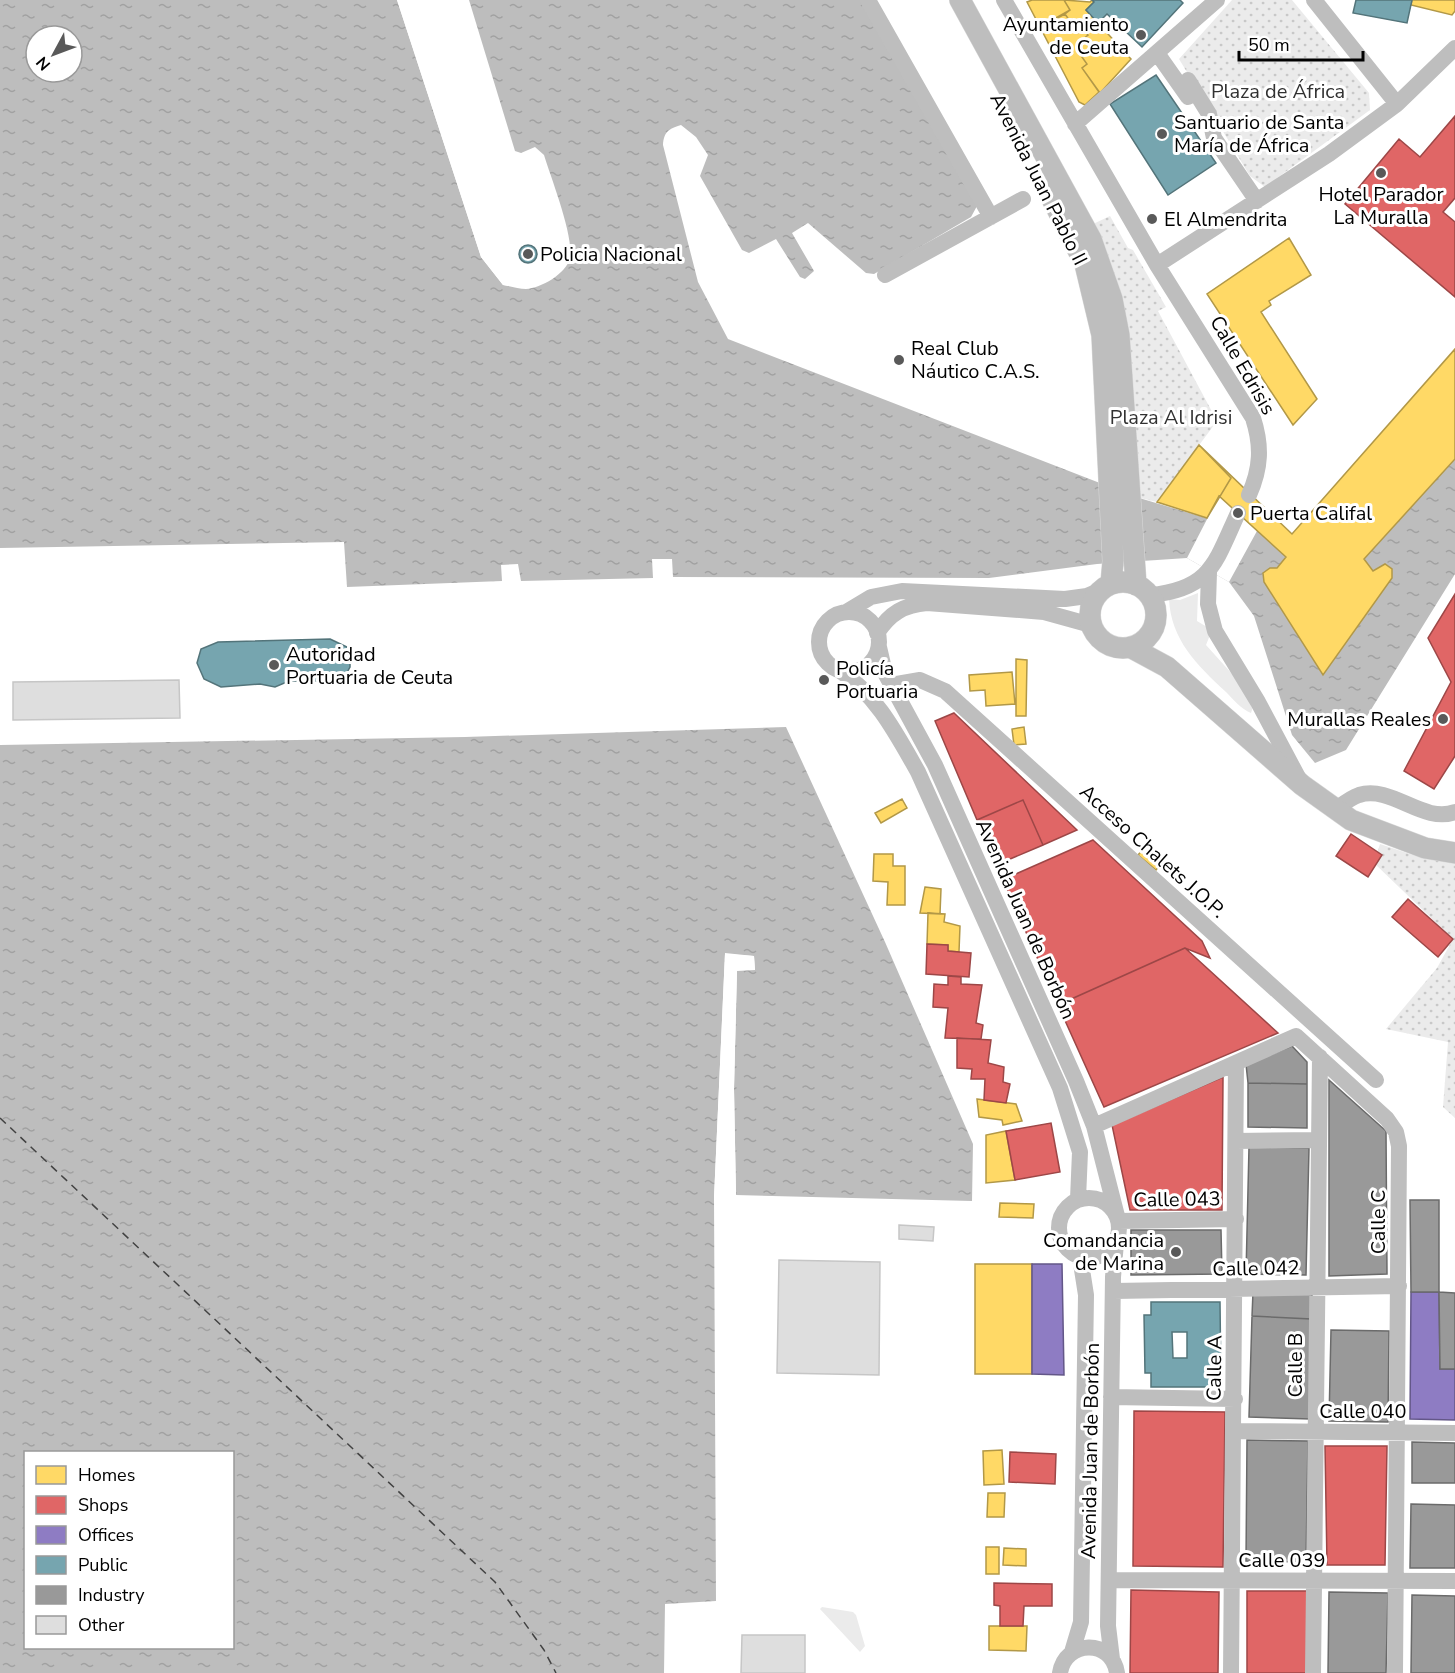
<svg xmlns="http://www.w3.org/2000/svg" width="1455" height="1673" font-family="'Nunito Sans',sans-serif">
<defs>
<pattern id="park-dots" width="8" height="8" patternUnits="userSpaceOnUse" patternTransform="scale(1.5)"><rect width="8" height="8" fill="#ebebeb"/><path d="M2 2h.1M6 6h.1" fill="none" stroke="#c8c8c8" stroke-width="1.8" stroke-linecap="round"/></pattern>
<pattern id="water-ripples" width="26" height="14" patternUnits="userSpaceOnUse" patternTransform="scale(1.5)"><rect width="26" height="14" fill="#bdbdbd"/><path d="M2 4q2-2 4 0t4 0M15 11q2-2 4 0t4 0" fill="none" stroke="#a1a1a1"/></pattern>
</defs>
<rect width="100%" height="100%" fill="#fff"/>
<path fill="#ebebeb" d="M 1198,593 L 1197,621 L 1212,630 L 1206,645 L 1233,675 L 1253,707 L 1251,713 C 1241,709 1233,699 1226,692 C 1197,665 1171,640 1169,599 L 1180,600 Z
M 822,1607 L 853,1612 L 856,1615 L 865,1646 L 860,1652 L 820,1609 Z"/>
<path fill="url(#park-dots)" d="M 1232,0 L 1292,0 L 1369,93 L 1370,110 L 1265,187 L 1250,176 L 1179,59 Z
M 1110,216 L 1128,248 L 1133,250 L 1166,307 L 1158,311 L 1217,421 L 1157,502 L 1140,498 L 1091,225 Z
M 1380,844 L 1413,855 L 1455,858 L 1455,1118 L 1443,1107 L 1448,1042 L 1386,1029 L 1437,968 L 1453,939 L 1374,863 Z"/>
<path fill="url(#water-ripples)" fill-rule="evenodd" d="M 0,0 L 397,0 L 481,257 L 503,285 C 510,286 519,289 526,289 C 541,288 566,274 570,258 C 574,236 551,178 544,155 L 535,147 L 521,153 L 515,151 L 469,0 L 861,0 L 977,206 L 971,217 L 874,274 L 866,273 L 808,223 L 792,233 L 814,271 L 805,279 L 800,277 L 776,239 L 749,253 L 742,250 L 700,176 L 708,155 L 696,137 L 681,125 C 668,129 664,132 663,145 L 698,282 L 728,339 L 1136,497 L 1206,518 L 1219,496 L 1286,557 L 1264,582 L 1323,675 L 1392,578 L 1392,569 L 1386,564 L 1373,571 L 1364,559 L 1455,459 L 1455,574 L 1346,750 L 1315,763 L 1292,735 L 1254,616 L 1229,582 L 1187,558 L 1097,564 L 989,578 L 673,577 L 672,559 L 652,559 L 653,578 L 521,581 L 518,564 L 501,565 L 502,581 L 347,587 L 344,542 L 0,548 ZM 36,36 L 72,36 L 72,72 L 36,72 Z
M 786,727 L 885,942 L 973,1144 L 972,1201 L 736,1195 L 734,1089 L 737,970 L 755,970 L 754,956 L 725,954 L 714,1198 L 716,1601 L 665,1604 L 664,1673 L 0,1673 L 0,745 L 465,737 ZM 26,1452 L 232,1452 L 232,1648 L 26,1648 Z"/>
<path fill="#fff" d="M 397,0 L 401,0 L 484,256 L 504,283 L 511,283 L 508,286 L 503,285 L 481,257 Z
M 1219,496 L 1257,531 L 1229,582 L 1187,558 Z
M 725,953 L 754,956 L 755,970 L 737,971 L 734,1089 L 736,1195 L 733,1196 L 731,1089 L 734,970 L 737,967 L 752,967 L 751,959 L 728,957 L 717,1197 L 714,1198 Z"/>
<path fill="#ffd966" stroke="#b29847" stroke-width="1.5" d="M 1032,0 L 1064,0 L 1070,10 L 1040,27 L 1027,2 Z
M 1064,0 L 1090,2 L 1092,0 L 1094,2 L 1086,10 L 1131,59 L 1100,93 L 1082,68 L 1087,64 L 1082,57 L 1091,49 L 1083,39 L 1088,35 L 1083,28 L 1078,33 L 1065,14 L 1070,10 Z
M 1412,0 L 1455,0 L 1455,11 L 1452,15 L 1411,5 Z
M 1065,14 L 1078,33 L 1083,28 L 1088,35 L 1083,39 L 1091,49 L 1082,57 L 1087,64 L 1082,68 L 1099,92 L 1085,105 L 1079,102 L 1040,27 Z
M 1289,238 L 1311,275 L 1269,301 L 1271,305 L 1261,312 L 1317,399 L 1293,425 L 1207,294 Z
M 1455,349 L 1455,459 L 1364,559 L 1373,571 L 1385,564 L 1392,569 L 1392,578 L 1323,675 L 1264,582 L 1263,573 L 1270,568 L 1277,568 L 1286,557 L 1219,496 L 1207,518 L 1157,502 L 1199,445 L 1292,534 Z
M 1199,445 L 1231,478 L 1207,518 L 1157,502 Z
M 1016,659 L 1027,660 L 1026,716 L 1016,716 Z
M 1012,672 L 1015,704 L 986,706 L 985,690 L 970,691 L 969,675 Z
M 1024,727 L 1026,744 L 1014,745 L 1012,729 Z
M 902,799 L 907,808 L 881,823 L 875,813 Z
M 1147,845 L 1165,859 L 1156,870 L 1138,855 Z
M 874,854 L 893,854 L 893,866 L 905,866 L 905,905 L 887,905 L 888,882 L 873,881 Z
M 925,887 L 941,889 L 940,914 L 920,913 Z
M 928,913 L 945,914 L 944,922 L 960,926 L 959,952 L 948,951 L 948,945 L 927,944 Z
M 977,1099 L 1016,1104 L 1022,1121 L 1003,1125 L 1002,1120 L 979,1117 Z
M 1006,1131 L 1015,1180 L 986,1183 L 986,1135 Z
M 1000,1203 L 1034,1204 L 1033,1218 L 999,1217 Z
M 975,1264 L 1032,1264 L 1032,1374 L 975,1374 Z
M 1002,1450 L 1004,1484 L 984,1485 L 983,1451 Z
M 988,1493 L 1005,1493 L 1004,1517 L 987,1517 Z
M 986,1547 L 999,1547 L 999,1574 L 986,1574 Z
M 1004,1548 L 1026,1549 L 1026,1566 L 1003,1565 Z
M 989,1626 L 1027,1626 L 1026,1651 L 989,1650 Z"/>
<path fill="#e06666" stroke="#9d4747" stroke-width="1.5" d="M 1455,116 L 1455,198 L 1443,212 L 1455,222 L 1455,297 L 1345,204 L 1399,139 L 1420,157 Z
M 1455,594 L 1455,756 L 1434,789 L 1404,771 L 1451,682 L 1428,638 Z
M 954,713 L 1077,830 L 1043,845 L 1023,800 L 977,820 L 935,721 Z
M 1023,800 L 1043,845 L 996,865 L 977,820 Z
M 1351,834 L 1382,855 L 1368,877 L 1336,856 Z
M 1093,840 L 1202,941 L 1210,958 L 1185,948 L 1058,1005 L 1007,889 L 1009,877 Z
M 1408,899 L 1453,939 L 1438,957 L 1392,917 Z
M 927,944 L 948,945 L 948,951 L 971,953 L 969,977 L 926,974 Z
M 1185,948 L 1278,1033 L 1104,1107 L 1058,1005 Z
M 948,976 L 961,977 L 961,984 L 982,985 L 976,1023 L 983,1025 L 981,1039 L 945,1038 L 948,1008 L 933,1007 L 934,984 L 948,985 Z
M 957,1038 L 991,1040 L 988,1063 L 1004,1067 L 1003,1082 L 1010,1084 L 1006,1103 L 984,1100 L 985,1079 L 971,1079 L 972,1069 L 957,1068 Z
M 1223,1077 L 1222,1210 L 1130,1210 L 1112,1125 Z
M 1051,1123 L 1060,1172 L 1015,1180 L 1006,1131 Z
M 1134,1411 L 1225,1412 L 1223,1567 L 1133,1566 Z
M 1325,1446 L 1387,1446 L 1385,1565 L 1327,1565 Z
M 1010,1452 L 1056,1454 L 1055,1484 L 1009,1482 Z
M 994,1583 L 1052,1584 L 1052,1606 L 1024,1606 L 1023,1626 L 1000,1626 L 1000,1606 L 994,1605 Z
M 1131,1590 L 1219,1592 L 1218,1673 L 1130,1673 Z
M 1247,1591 L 1308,1591 L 1308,1673 L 1247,1673 Z"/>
<path fill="#8e7cc3" stroke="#635788" stroke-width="1.5" d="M 1032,1264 L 1062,1264 L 1064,1375 L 1032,1374 Z
M 1411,1292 L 1439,1292 L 1440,1369 L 1455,1369 L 1455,1420 L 1410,1419 Z"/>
<path fill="#76a5af" stroke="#53747a" stroke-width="1.5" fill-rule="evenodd" d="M 1092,0 L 1180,0 L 1183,3 L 1142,47 L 1107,14 L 1098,23 L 1086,10 L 1094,2 Z
M 1356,0 L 1412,0 L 1407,23 L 1353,13 Z
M 1156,75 L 1216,163 L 1168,195 L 1110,104 Z
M519 254a9 9 0 1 1 18 0a9 9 0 1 1-18 0Z
M 330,639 L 347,647 L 350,659 L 350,667 L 345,676 L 337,681 L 289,681 L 275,687 L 260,684 L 221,687 L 204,679 L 197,663 L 201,649 L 218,642 Z
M 1151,1302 L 1220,1302 L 1221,1387 L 1151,1387 L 1151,1373 L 1145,1373 L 1144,1315 L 1151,1315 ZM 1172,1332 L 1187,1332 L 1187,1358 L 1173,1358 Z"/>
<path fill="#999" stroke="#6b6b6b" stroke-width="1.5" d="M 1292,1046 L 1307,1062 L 1307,1084 L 1248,1083 L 1246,1064 Z
M 1329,1080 L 1386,1131 L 1387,1274 L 1329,1276 Z
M 1248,1083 L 1307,1084 L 1307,1128 L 1248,1127 Z
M 1249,1147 L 1309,1148 L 1306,1275 L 1246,1274 Z
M 1410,1200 L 1439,1200 L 1439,1292 L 1411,1292 Z
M 1131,1230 L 1221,1230 L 1222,1274 L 1131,1275 Z
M 1253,1292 L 1312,1294 L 1311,1319 L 1252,1316 Z
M 1439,1292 L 1455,1293 L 1455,1369 L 1440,1369 Z
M 1252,1316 L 1311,1319 L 1310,1419 L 1249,1417 Z
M 1331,1330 L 1389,1331 L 1388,1422 L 1329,1421 Z
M 1247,1440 L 1308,1441 L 1306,1562 L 1246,1561 Z
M 1412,1442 L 1455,1443 L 1455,1483 L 1412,1483 Z
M 1411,1504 L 1455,1505 L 1455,1568 L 1410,1568 Z
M 1329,1592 L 1388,1593 L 1386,1673 L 1328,1673 Z
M 1412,1595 L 1455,1596 L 1455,1673 L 1411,1673 Z"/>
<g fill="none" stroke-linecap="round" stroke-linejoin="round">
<path stroke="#424242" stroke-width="1.5" stroke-dasharray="8 6" stroke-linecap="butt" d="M 0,1118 L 495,1582 L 544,1650 L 556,1673"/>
</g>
<path fill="#dedede" stroke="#c6c6c6" stroke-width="1.5" d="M 179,680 L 180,718 L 13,720 L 13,682 Z
M 899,1225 L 934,1227 L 933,1241 L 899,1239 Z
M 779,1260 L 880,1262 L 879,1375 L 777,1373 Z
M 742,1635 L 805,1635 L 805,1673 L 741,1673 Z"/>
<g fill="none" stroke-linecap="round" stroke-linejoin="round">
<g stroke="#dbdbdb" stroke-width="22">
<path id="major" d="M 960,0 L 1091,239 L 1112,299 L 1119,335 L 1136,585
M 1049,193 L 1085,264 L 1102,335 L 1113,561 L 1111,584
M1090 615a33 33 0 1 1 66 0a33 33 0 1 1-66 0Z
M 1130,647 L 1167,667 L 1302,785 L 1351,820 L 1425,848 L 1455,853"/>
</g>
<path stroke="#bebebe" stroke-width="16" d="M 868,0 L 991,217
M 1004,0 L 1157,265 L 1253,418 C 1262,446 1261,468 1249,495
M 1314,0 L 1397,104
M 1157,53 L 1188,97
M 1188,80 L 1209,114 L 1214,138 L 1257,201
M 1075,124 L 1217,0
M 1157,265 L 1329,154 L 1397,104 L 1455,48
M 885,275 L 1023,199
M 1209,572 L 1208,604 L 1215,631 L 1258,702 L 1299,779
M 1150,595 C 1211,589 1215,563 1238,513
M 846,612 L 871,597 L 902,591 L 1065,599 L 1087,596 L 1099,591
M819 642a30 30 0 1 1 60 0a30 30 0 1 1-60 0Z
M 877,633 C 890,613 904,605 927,603 L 1044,612 L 1091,625
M 879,647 L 885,673 L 935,765 L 1076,1081 L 1094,1126 L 1117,1216
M 839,670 C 876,694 897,735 918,772 L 1060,1088 L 1080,1152 L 1078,1199
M 891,685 L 920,680 L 945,691 L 1376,1080
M 1335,810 C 1343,804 1350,798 1359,795 C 1392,785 1423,824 1455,812
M 1094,1126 L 1296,1036 L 1387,1119 L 1396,1132 L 1399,1146 L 1395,1673
M 1236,1141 L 1318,1140
M1059 1228a30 30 0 1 1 60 0a30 30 0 1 1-60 0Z
M 1119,1221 L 1236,1219
M 1114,1291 L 1399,1286
M 1111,1397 L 1235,1399
M 1234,1431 L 1455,1433
M 1109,1580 L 1455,1581
M 1072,1652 L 1081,1622 L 1086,1295 L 1080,1257
M 1112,1659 L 1108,1626 L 1113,1277 L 1116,1243
M 1060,1673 C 1065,1640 1112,1638 1117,1673
M 1231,1673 L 1236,1063
M 1313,1673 L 1320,1057"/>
<use href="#major" stroke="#bebebe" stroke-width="21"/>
</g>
<g fill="#595959" stroke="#fff" stroke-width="2">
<circle cx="1141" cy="35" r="6"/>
<circle cx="1162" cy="134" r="6"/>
<circle cx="1381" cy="173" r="6"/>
<circle cx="1152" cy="219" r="6"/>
<circle cx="528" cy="254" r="6"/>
<circle cx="899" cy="360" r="6"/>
<circle cx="1238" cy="513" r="6"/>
<circle cx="274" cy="665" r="6"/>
<circle cx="824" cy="680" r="6"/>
<circle cx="1443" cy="719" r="6"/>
<circle cx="1176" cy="1252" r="6"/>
</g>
<g text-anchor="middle" stroke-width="6" stroke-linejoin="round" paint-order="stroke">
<g font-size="20" fill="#000" stroke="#fff" text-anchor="start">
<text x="1129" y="31" text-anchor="end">Ayuntamiento<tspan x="1129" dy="23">de Ceuta</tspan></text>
<text x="1174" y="129">Santuario de Santa<tspan x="1174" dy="23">María de África</tspan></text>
<text x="1381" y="201" text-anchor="middle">Hotel Parador<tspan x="1381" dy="23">La Muralla</tspan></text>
<text x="1164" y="226">El Almendrita</text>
<text x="540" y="261">Policia Nacional</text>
<text x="911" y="355">Real Club<tspan x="911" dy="23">Náutico C.A.S.</tspan></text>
<text x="1250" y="520">Puerta Califal</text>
<text x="286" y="661">Autoridad<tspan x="286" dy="23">Portuaria de Ceuta</tspan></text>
<text x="836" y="675">Policía<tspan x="836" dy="23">Portuaria</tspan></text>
<text x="1431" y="726" text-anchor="end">Murallas Reales</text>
<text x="1164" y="1247" text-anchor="end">Comandancia<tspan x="1164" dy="23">de Marina</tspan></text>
</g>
<g font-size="20" fill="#313131" stroke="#fff">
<text x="1278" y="98">Plaza de África</text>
<text x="1171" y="424">Plaza Al Idrisi</text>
</g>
<g font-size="20" fill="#000" stroke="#fff">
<text transform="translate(1039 179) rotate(63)" y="7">Avenida Juan Pablo II</text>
<text transform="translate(1243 365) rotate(60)" y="7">Calle Edrisis</text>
<text transform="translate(1153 851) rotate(42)" y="7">Acceso Chalets J.O.P.</text>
<text transform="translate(1026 919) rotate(66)" y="7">Avenida Juan de Borbón</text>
<text transform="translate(1177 1199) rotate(-1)" y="7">Calle 043</text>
<text transform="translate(1378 1222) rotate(-90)" y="7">Calle C</text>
<text transform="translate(1256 1268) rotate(-1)" y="7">Calle 042</text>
<text transform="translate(1295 1365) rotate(-90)" y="7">Calle B</text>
<text transform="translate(1214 1368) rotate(-89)" y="7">Calle A</text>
<text x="1363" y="1418">Calle 040</text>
<text transform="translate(1090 1451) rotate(-89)" y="7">Avenida Juan de Borbón</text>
<text x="1282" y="1567">Calle 039</text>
</g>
</g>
<rect x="24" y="1451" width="210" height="198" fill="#ffffff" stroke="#999999" stroke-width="1.5"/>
<rect x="36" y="1466" width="30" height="18" fill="#ffd966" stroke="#999999" stroke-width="1.5"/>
<text x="78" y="1481" font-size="18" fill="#000000">Homes</text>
<rect x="36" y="1496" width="30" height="18" fill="#e06666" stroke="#999999" stroke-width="1.5"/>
<text x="78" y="1511" font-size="18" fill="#000000">Shops</text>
<rect x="36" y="1526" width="30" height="18" fill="#8e7cc3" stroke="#999999" stroke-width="1.5"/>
<text x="78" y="1541" font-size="18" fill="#000000">Offices</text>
<rect x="36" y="1556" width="30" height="18" fill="#76a5af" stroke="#999999" stroke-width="1.5"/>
<text x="78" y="1571" font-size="18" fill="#000000">Public</text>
<rect x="36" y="1586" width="30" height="18" fill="#999999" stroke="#999999" stroke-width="1.5"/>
<text x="78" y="1601" font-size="18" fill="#000000">Industry</text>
<rect x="36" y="1616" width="30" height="18" fill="#dedede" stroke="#999999" stroke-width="1.5"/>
<text x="78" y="1631" font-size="18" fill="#000000">Other</text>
<g transform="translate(54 54) rotate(229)"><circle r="28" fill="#ffffff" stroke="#999999" stroke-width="1.5"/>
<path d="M0-4.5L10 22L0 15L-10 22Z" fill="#595959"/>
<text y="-9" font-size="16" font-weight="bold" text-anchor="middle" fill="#000000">N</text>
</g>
<path d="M1239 51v9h124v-9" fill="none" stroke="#000000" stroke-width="3"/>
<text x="1248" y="51" font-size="18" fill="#000000" stroke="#ffffff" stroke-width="4.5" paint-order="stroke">50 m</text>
</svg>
